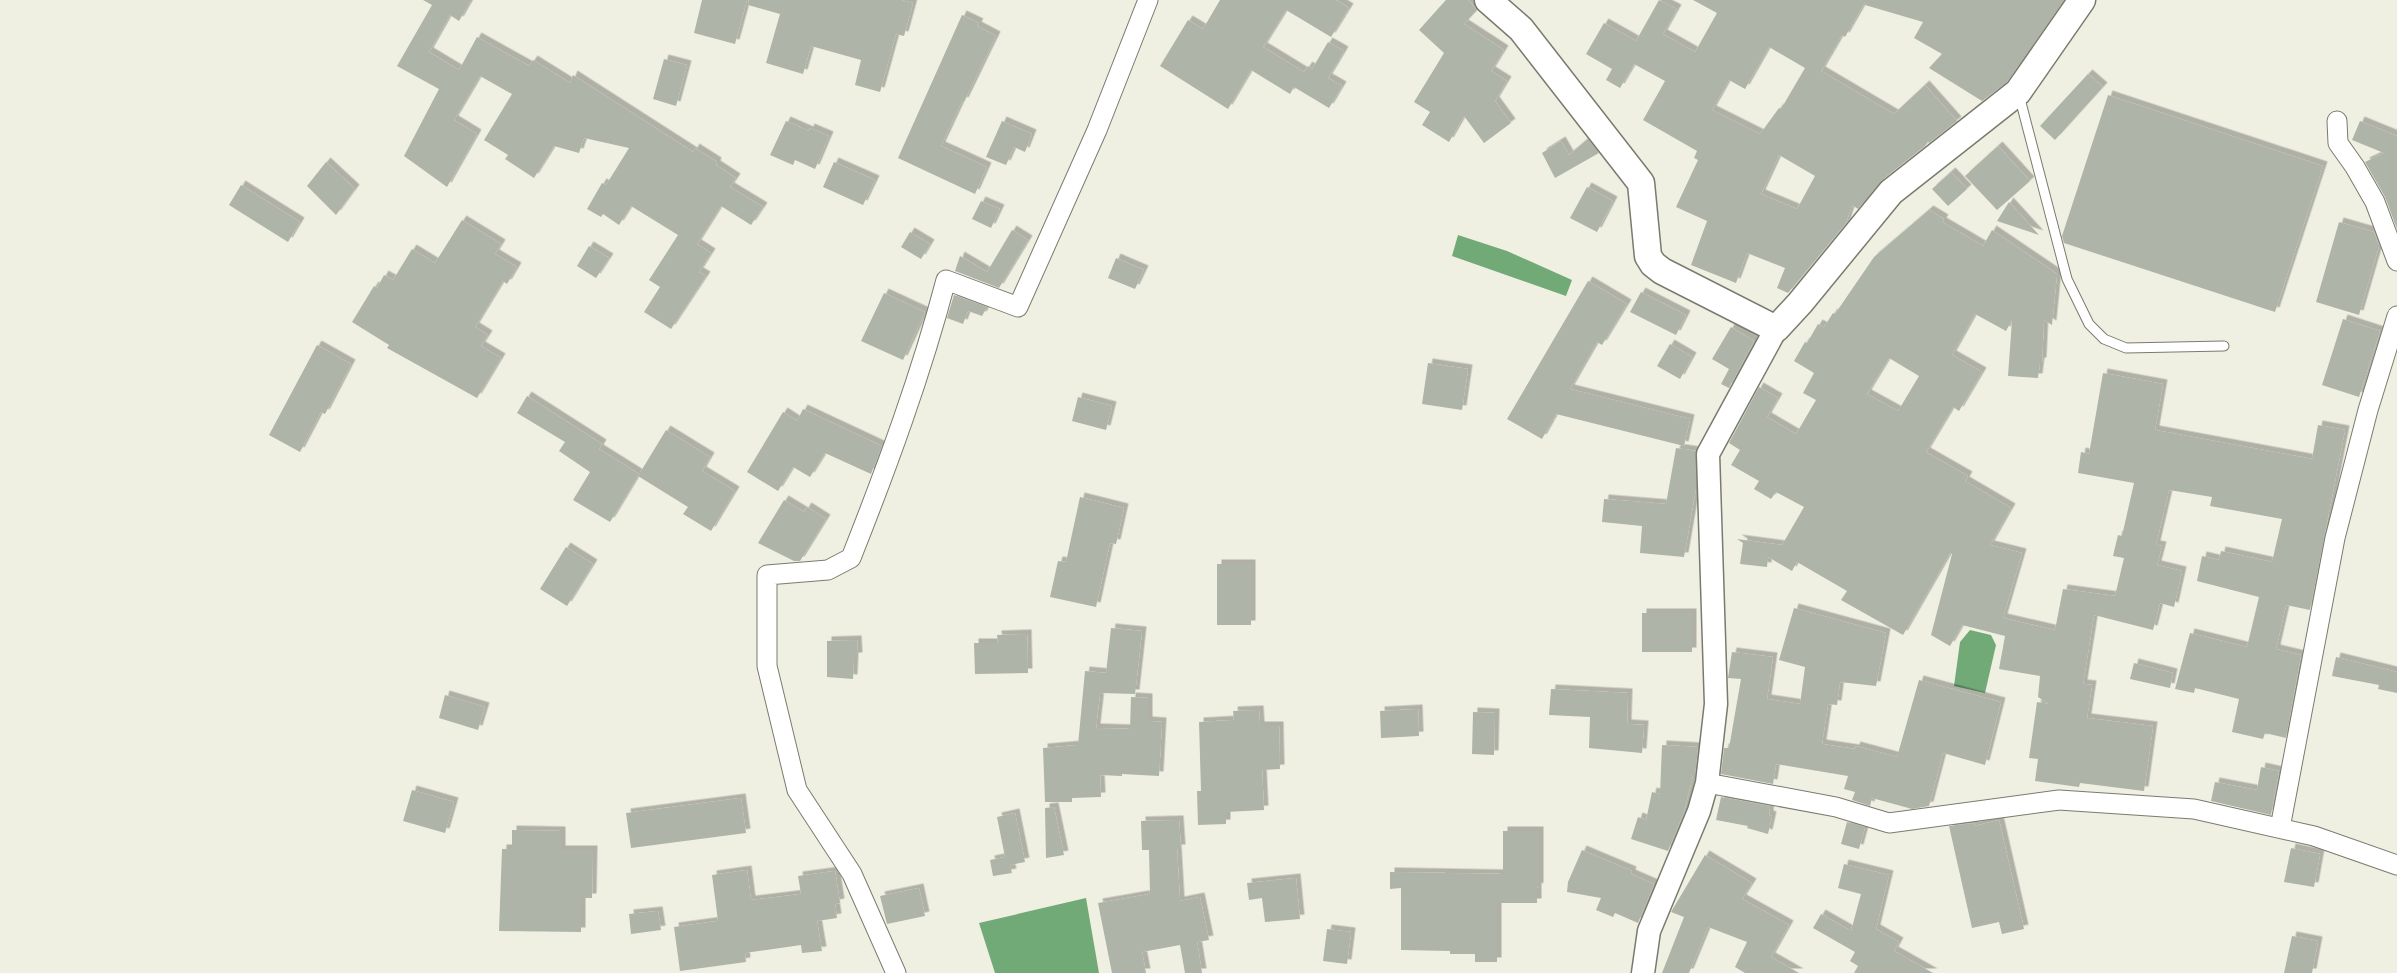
<svg xmlns="http://www.w3.org/2000/svg" width="2397" height="973" font-family="'Sofia Sans Condensed',sans-serif">
<defs>
<filter id="shadow"><feDropShadow dx="4.5" dy="-4.5" stdDeviation="0" flood-color="#0004"/></filter>
</defs>
<rect width="100%" height="100%" fill="#f0f0e2"/>
<path fill="#71aa77" d="M 1458,235 L 1507,251 L 1572,280 L 1566,296 L 1452,256 Z
M 1970,630 L 1991,635 L 1996,645 L 1985,693 L 1954,686 L 1960,642 Z
M 1086,898 L 1099,973 L 995,973 L 979,923 Z"/>
<path fill="#aeb4a8" fill-rule="evenodd" filter="url(#shadow)" d="M 423,0 L 471,0 L 459,21 L 450,15 L 429,52 L 459,70 L 477,37 L 529,66 L 533,60 L 570,83 L 573,75 L 693,152 L 695,148 L 717,162 L 716,165 L 736,178 L 730,187 L 763,207 L 751,225 L 721,206 L 697,244 L 711,253 L 699,272 L 706,276 L 671,329 L 644,312 L 660,287 L 649,280 L 678,235 L 631,206 L 619,225 L 603,214 L 601,217 L 587,209 L 602,183 L 606,185 L 629,148 L 584,138 L 579,153 L 554,146 L 534,178 L 505,159 L 508,155 L 484,140 L 512,94 L 480,76 L 454,120 L 477,134 L 447,187 L 404,156 L 439,89 L 397,66 L 432,5 Z
M 702,0 L 747,0 L 735,44 L 694,33 Z
M 749,0 L 901,0 L 913,3 L 904,36 L 896,34 L 880,92 L 855,85 L 861,60 L 811,46 L 803,74 L 766,63 L 780,14 L 748,5 Z
M 1220,0 L 1336,0 L 1349,8 L 1331,37 L 1286,10 L 1263,47 L 1304,72 L 1308,66 L 1312,69 L 1328,42 L 1344,51 L 1328,78 L 1342,86 L 1329,108 L 1294,87 L 1290,94 L 1251,70 L 1228,109 L 1160,66 L 1188,20 L 1203,29 Z
M 1446,0 L 1468,0 L 1477,10 L 1464,24 L 1504,50 L 1491,71 L 1507,81 L 1495,101 L 1511,123 L 1484,143 L 1464,116 L 1449,142 L 1422,125 L 1430,112 L 1414,102 L 1444,53 L 1419,30 Z
M 1659,0 L 1677,9 L 1663,34 L 1695,52 L 1717,13 L 1693,0 L 2064,0 L 2007,82 L 1982,101 L 1929,68 L 1942,54 L 1914,38 L 1923,22 L 1865,5 L 1865,2 L 1845,37 L 1842,35 L 1821,71 L 1894,114 L 1925,85 L 1957,121 L 1929,143 L 1928,141 L 1925,146 L 1882,180 L 1858,209 L 1852,205 L 1846,223 L 1788,293 L 1777,288 L 1785,268 L 1747,253 L 1736,283 L 1691,265 L 1707,221 L 1676,207 L 1698,160 L 1694,158 L 1697,151 L 1643,120 L 1665,81 L 1634,64 L 1620,88 L 1606,80 L 1612,69 L 1586,54 L 1604,23 L 1636,41 ZM 1769,47 L 1805,68 L 1781,109 L 1779,108 L 1760,134 L 1712,110 L 1729,80 L 1745,89 ZM 1779,155 L 1815,176 L 1797,209 L 1761,194 Z
M 962,15 L 979,23 L 977,26 L 996,36 L 964,102 L 962,101 L 941,146 L 987,167 L 975,194 L 898,158 Z
M 664,59 L 687,65 L 676,106 L 653,99 Z
M 2088,74 L 2103,87 L 2055,140 L 2040,126 Z
M 2108,95 L 2323,166 L 2275,312 L 2064,243 L 2062,236 Z
M 786,121 L 809,131 L 810,128 L 829,136 L 815,169 L 795,160 L 793,165 L 770,155 Z
M 1002,121 L 1032,134 L 1025,152 L 1014,147 L 1006,165 L 986,157 Z
M 2360,121 L 2397,136 L 2397,229 L 2385,197 L 2365,162 L 2384,153 L 2352,140 Z
M 1588,139 L 1599,153 L 1555,178 L 1542,153 L 1561,141 L 1569,155 Z
M 1998,146 L 2030,181 L 1997,210 L 1965,176 Z
M 326,162 L 355,189 L 336,215 L 307,186 Z
M 834,162 L 875,180 L 863,205 L 823,187 Z
M 1951,172 L 1967,189 L 1948,206 L 1932,189 Z
M 241,185 L 300,222 L 288,242 L 229,205 Z
M 1587,187 L 1613,201 L 1597,232 L 1570,218 Z
M 981,201 L 1000,209 L 991,228 L 972,219 Z
M 2009,202 L 2039,235 L 1997,221 Z
M 1929,210 L 1944,219 L 1942,222 L 1983,246 L 1992,230 L 2057,274 L 2052,325 L 2044,320 L 2042,362 L 2040,362 L 2038,378 L 2008,376 L 2012,320 L 2006,331 L 1975,314 L 1952,355 L 1982,372 L 1959,411 L 1953,407 L 1926,452 L 1968,476 L 1965,481 L 2011,508 L 1990,545 L 2022,553 L 2003,618 L 2055,630 L 2063,589 L 2115,596 L 2124,558 L 2113,556 L 2118,535 L 2122,536 L 2134,483 L 2078,473 L 2081,452 L 2089,454 L 2103,373 L 2163,384 L 2155,430 L 2312,459 L 2318,425 L 2345,430 L 2310,610 L 2286,605 L 2276,649 L 2301,655 L 2286,738 L 2265,733 L 2263,739 L 2232,732 L 2239,699 L 2195,688 L 2194,693 L 2175,689 L 2190,633 L 2247,647 L 2259,597 L 2197,581 L 2202,556 L 2219,560 L 2221,551 L 2272,562 L 2282,519 L 2210,506 L 2212,497 L 2169,490 L 2156,545 L 2162,546 L 2157,565 L 2182,571 L 2174,607 L 2160,603 L 2153,630 L 2094,615 L 2083,684 L 2092,685 L 2087,718 L 2153,726 L 2144,791 L 2080,783 L 2079,787 L 2035,781 L 2038,759 L 2029,758 L 2037,702 L 2049,704 L 2038,697 L 2040,676 L 1999,669 L 2005,636 L 1962,625 L 1950,646 L 1931,635 L 1952,554 L 1950,553 L 1903,635 L 1841,600 L 1847,591 L 1797,562 L 1792,571 L 1768,557 L 1767,567 L 1740,564 L 1743,543 L 1737,539 L 1782,545 L 1804,507 L 1776,492 L 1771,499 L 1754,489 L 1759,481 L 1731,465 L 1740,450 L 1729,443 L 1759,387 L 1778,398 L 1767,417 L 1796,434 L 1816,400 L 1803,393 L 1814,373 L 1794,361 L 1805,342 L 1807,343 L 1818,324 L 1824,327 L 1833,313 L 1835,314 L 1874,257 ZM 1889,358 L 1919,376 L 1898,411 L 1867,394 Z
M 462,220 L 501,244 L 495,254 L 517,267 L 507,284 L 503,281 L 475,327 L 488,335 L 481,346 L 501,358 L 477,398 L 387,348 L 389,345 L 352,322 L 374,286 L 377,288 L 384,275 L 393,280 L 412,249 L 435,263 Z
M 2339,222 L 2374,232 L 2379,246 L 2359,315 L 2316,302 Z
M 1012,230 L 1028,240 L 999,288 L 955,271 L 960,256 L 987,272 Z
M 910,232 L 930,244 L 921,259 L 901,247 Z
M 589,246 L 609,258 L 596,278 L 577,266 Z
M 1116,258 L 1144,270 L 1135,289 L 1108,278 Z
M 1588,281 L 1627,304 L 1602,345 L 1597,342 L 1570,389 L 1690,419 L 1684,446 L 1556,414 L 1542,439 L 1507,419 Z
M 1641,292 L 1686,315 L 1676,335 L 1630,312 Z
M 884,293 L 925,312 L 903,360 L 861,341 Z
M 954,295 L 987,307 L 982,316 L 968,311 L 963,324 L 947,318 Z
M 2343,319 L 2380,331 L 2359,397 L 2322,385 Z
M 1731,327 L 1754,341 L 1729,388 L 1721,384 L 1729,369 L 1712,359 Z
M 1670,344 L 1692,357 L 1680,379 L 1657,366 Z
M 317,345 L 351,364 L 325,414 L 321,412 L 300,452 L 269,435 Z
M 1428,363 L 1468,369 L 1462,410 L 1422,404 Z
M 527,396 L 602,444 L 599,449 L 639,474 L 610,522 L 573,500 L 590,472 L 559,451 L 565,442 L 517,413 Z
M 1078,397 L 1112,406 L 1106,430 L 1072,421 Z
M 803,409 L 882,446 L 871,474 L 825,453 L 810,477 L 793,467 L 778,491 L 747,472 L 783,412 L 797,421 Z
M 666,430 L 710,457 L 702,471 L 735,491 L 711,531 L 683,514 L 688,507 L 638,476 Z
M 1676,448 L 1696,451 L 1696,488 L 1684,557 L 1640,553 L 1642,526 L 1602,522 L 1604,499 L 1666,504 Z
M 1080,497 L 1124,508 L 1116,544 L 1110,543 L 1096,607 L 1050,597 L 1058,561 L 1066,562 Z
M 784,500 L 804,512 L 807,507 L 826,519 L 800,561 L 794,561 L 758,543 Z
M 566,547 L 593,564 L 567,606 L 540,589 Z
M 1217,564 L 1251,564 L 1251,625 L 1217,625 Z
M 1794,608 L 1886,633 L 1876,686 L 1840,682 L 1837,705 L 1828,704 L 1822,744 L 1855,749 L 1856,746 L 1897,757 L 1919,680 L 2001,702 L 1985,765 L 1943,753 L 1929,806 L 1912,809 L 1872,798 L 1870,806 L 1852,800 L 1855,792 L 1844,789 L 1848,776 L 1776,764 L 1773,784 L 1721,774 L 1724,748 L 1729,748 L 1741,679 L 1728,678 L 1732,652 L 1773,657 L 1767,699 L 1800,704 L 1805,667 L 1779,660 Z
M 1642,613 L 1692,613 L 1692,652 L 1642,652 Z
M 1111,628 L 1142,631 L 1135,694 L 1100,693 L 1096,728 L 1130,729 L 1131,697 L 1148,698 L 1148,721 L 1162,722 L 1159,776 L 1122,774 L 1122,776 L 1100,775 L 1101,797 L 1072,798 L 1072,802 L 1045,802 L 1043,748 L 1078,745 L 1085,671 L 1106,673 Z
M 1027,634 L 1028,673 L 975,674 L 974,643 L 998,643 L 997,635 Z
M 857,640 L 858,657 L 854,657 L 853,679 L 827,677 L 827,641 Z
M 2336,657 L 2397,672 L 2397,693 L 2378,689 L 2379,685 L 2332,676 Z
M 2134,663 L 2173,673 L 2170,688 L 2130,679 Z
M 1551,689 L 1628,693 L 1627,724 L 1644,725 L 1642,753 L 1589,748 L 1590,717 L 1549,715 Z
M 445,695 L 485,707 L 478,730 L 439,718 Z
M 1418,709 L 1419,736 L 1381,738 L 1380,711 Z
M 1259,710 L 1260,726 L 1279,726 L 1280,769 L 1262,770 L 1264,810 L 1226,812 L 1226,824 L 1198,825 L 1197,791 L 1201,791 L 1199,722 L 1234,720 L 1233,711 Z
M 1473,712 L 1495,713 L 1494,755 L 1472,754 Z
M 1662,745 L 1698,747 L 1695,775 L 1693,775 L 1684,812 L 1668,851 L 1631,839 L 1638,817 L 1646,820 L 1652,792 L 1660,794 Z
M 2261,767 L 2279,771 L 2271,815 L 2211,801 L 2215,782 L 2257,790 Z
M 412,790 L 454,802 L 445,833 L 403,821 Z
M 1721,797 L 1770,806 L 1769,815 L 1772,816 L 1768,834 L 1747,828 L 1748,826 L 1716,820 Z
M 741,798 L 746,833 L 631,848 L 626,813 Z
M 1054,807 L 1064,855 L 1046,858 L 1045,808 Z
M 1015,813 L 1025,862 L 1010,865 L 1012,873 L 993,876 L 990,860 L 1005,857 L 997,817 Z
M 1179,820 L 1181,849 L 1177,849 L 1180,901 L 1200,897 L 1209,940 L 1197,942 L 1202,973 L 1185,973 L 1180,945 L 1142,952 L 1146,973 L 1112,973 L 1098,903 L 1150,894 L 1149,850 L 1142,850 L 1141,821 Z
M 1999,820 L 2024,929 L 2002,934 L 1999,922 L 1972,928 L 1949,826 L 1974,823 L 1975,826 Z
M 1847,822 L 1865,827 L 1859,849 L 1841,844 Z
M 512,830 L 561,831 L 561,850 L 593,850 L 592,898 L 581,898 L 581,932 L 499,931 L 502,849 L 512,849 Z
M 1503,831 L 1539,831 L 1539,888 L 1537,887 L 1537,903 L 1497,903 L 1497,962 L 1475,962 L 1475,954 L 1450,954 L 1450,951 L 1401,950 L 1401,888 L 1390,889 L 1390,872 L 1503,874 Z
M 2291,848 L 2320,854 L 2314,887 L 2284,882 Z
M 1582,850 L 1632,871 L 1631,874 L 1654,884 L 1638,923 L 1615,913 L 1613,917 L 1596,910 L 1601,898 L 1567,892 L 1568,882 Z
M 1705,855 L 1752,883 L 1742,899 L 1789,925 L 1771,957 L 1799,973 L 1745,973 L 1735,967 L 1747,942 L 1708,927 L 1689,973 L 1662,973 L 1684,917 L 1671,912 Z
M 1844,864 L 1889,875 L 1876,929 L 1899,942 L 1894,951 L 1933,973 L 1854,973 L 1858,966 L 1850,961 L 1855,952 L 1813,928 L 1821,914 L 1851,931 L 1861,894 L 1838,888 Z
M 747,870 L 751,900 L 801,894 L 798,876 L 835,871 L 840,903 L 835,904 L 837,918 L 817,921 L 822,951 L 802,953 L 801,945 L 745,953 L 746,962 L 680,971 L 674,927 L 718,921 L 712,875 Z
M 1296,878 L 1300,919 L 1265,922 L 1262,898 L 1249,900 L 1247,883 Z
M 919,888 L 925,916 L 887,924 L 880,896 Z
M 658,911 L 661,930 L 631,934 L 629,914 Z
M 1327,929 L 1351,932 L 1347,964 L 1323,961 Z
M 2292,936 L 2318,941 L 2312,973 L 2284,973 Z"/>
<g fill="none" stroke-linecap="round" stroke-linejoin="round">
<g stroke="#7a7a6e" stroke-width="11">
<path id="service" d="M 2019,95 L 2067,279 L 2089,324 L 2104,339 L 2126,348 L 2224,346"/>
</g>
<g stroke="#7a7a6e" stroke-width="21">
<path id="minor" d="M 2337,121 L 2338,143 L 2355,167 L 2375,202 L 2397,261
M 1707,783 L 1836,807 L 1889,823 L 2059,800 L 2194,809 L 2314,836 L 2397,865
M 2280,828 L 2335,538 L 2368,410 L 2397,316
M 896,973 L 852,874 L 797,790 L 767,666 L 767,575 L 828,570 L 851,558 C 887,467 921,375 946,280 L 1018,307 L 1097,130 L 1148,0"/>
</g>
<g stroke="#7a7a6e" stroke-width="25">
<path id="tertiary" d="M 1643,973 L 1649,931 L 1699,811 L 1707,783 L 1716,704 L 1708,454 L 1776,329"/>
</g>
<g stroke="#7a7a6e" stroke-width="29">
<path id="secondary" d="M 1488,0 L 1521,29 L 1641,183 L 1648,256 L 1653,264 L 1662,271 L 1776,329 L 1800,303 L 1891,192 L 2018,92 L 2082,0"/>
</g>
<use href="#service" stroke="#fff" stroke-width="9"/>
<use href="#minor" stroke="#fff" stroke-width="19"/>
<use href="#tertiary" stroke="#fff" stroke-width="22"/>
<use href="#secondary" stroke="#fff" stroke-width="26"/>
</g>
</svg>
